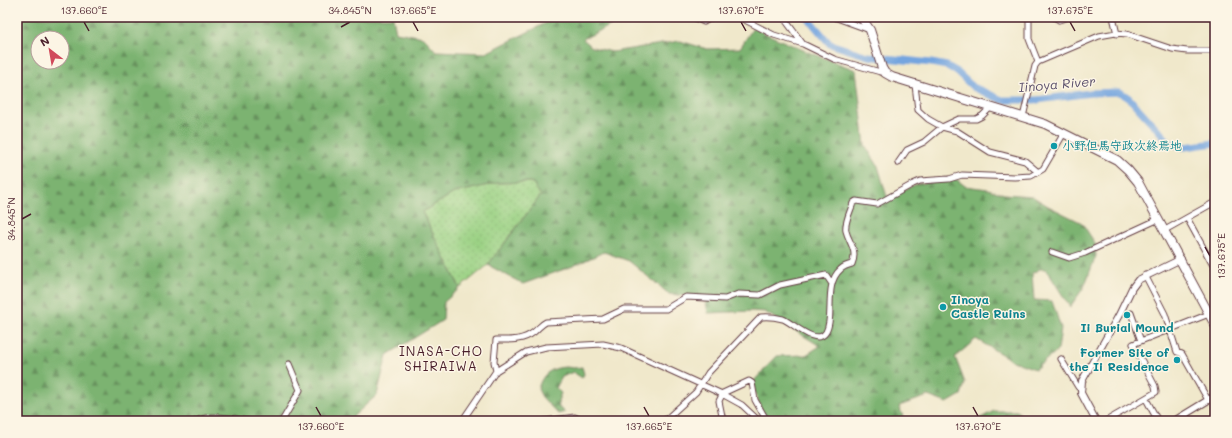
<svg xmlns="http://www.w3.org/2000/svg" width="1232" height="438" font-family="Mali,'Klee One',sans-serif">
<defs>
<pattern id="grass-dots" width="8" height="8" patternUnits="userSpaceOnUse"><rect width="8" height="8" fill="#9ad183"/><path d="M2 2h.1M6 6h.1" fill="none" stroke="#86b371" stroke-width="1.8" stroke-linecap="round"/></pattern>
<pattern id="forest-firs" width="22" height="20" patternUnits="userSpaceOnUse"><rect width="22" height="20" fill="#7bb371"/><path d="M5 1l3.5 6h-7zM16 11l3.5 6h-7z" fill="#67915d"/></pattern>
</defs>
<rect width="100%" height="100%" fill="#fcf5e5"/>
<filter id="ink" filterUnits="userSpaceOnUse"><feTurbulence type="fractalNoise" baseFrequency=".025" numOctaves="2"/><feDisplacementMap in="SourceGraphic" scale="8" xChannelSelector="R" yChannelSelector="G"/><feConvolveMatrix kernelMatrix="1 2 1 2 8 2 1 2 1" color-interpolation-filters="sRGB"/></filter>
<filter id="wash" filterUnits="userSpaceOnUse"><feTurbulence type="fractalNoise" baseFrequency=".012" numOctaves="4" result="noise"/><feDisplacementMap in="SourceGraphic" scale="16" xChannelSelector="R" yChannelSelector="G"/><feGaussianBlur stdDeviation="0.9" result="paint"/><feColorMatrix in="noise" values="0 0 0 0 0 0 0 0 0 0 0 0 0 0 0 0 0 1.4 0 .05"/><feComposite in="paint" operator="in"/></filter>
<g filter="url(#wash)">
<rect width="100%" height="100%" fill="#f0e8cb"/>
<path fill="url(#grass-dots)" stroke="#727857" d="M 531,182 L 541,195 L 488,265 L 460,288 L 422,212 L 454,193 L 497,183 Z"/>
<path fill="url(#forest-firs)" stroke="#62694e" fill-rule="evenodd" d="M 17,17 L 393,17 L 396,32 L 423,37 L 436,51 L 486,53 L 550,21 L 552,17 L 649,17 L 650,25 L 623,19 L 583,39 L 592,47 L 612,52 L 680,41 L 707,49 L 740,48 L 753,28 L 803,50 L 856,70 L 865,145 L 878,166 L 887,197 L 917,184 L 956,179 L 965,186 L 988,189 L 1004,194 L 1032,196 L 1048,206 L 1082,223 L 1095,243 L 1096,256 L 1084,287 L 1070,307 L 1046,269 L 1040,269 L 1032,273 L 1034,300 L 1052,301 L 1061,328 L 1058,350 L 1035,369 L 1013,361 L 976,339 L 955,357 L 965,383 L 961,395 L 947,403 L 928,396 L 899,406 L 903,417 L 896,421 L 769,421 L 762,413 L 752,383 L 777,356 L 806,355 L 820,346 L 765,312 L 753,311 L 708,313 L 705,298 L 669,294 L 629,261 L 604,252 L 573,266 L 523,284 L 488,265 L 541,195 L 531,182 L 497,183 L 454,193 L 422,212 L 460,288 L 444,302 L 443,320 L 387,355 L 377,395 L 348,421 L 17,421 ZM 38,38 L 62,38 L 62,62 L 38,62 Z
M 566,367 L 574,368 L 582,367 L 584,374 L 582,378 L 573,372 L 562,377 L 556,388 L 561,393 L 558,401 L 559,408 L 565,412 L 558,414 L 542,397 L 538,389 C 542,374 550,368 566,367 Z
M 994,411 L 1018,411 L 1024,421 L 975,421 Z"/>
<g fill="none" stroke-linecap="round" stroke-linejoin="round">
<path stroke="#74a5df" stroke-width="7" d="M 807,17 L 830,44 L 868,56 L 931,63 L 947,66 L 956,71 L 973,87 L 1002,100 L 1037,100 L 1091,93 L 1120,92 L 1129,98 L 1170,143 L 1185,147 L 1215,143"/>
</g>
</g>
<g filter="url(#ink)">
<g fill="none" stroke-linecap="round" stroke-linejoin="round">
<g stroke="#633d43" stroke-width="7">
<path id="minor" d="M 693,17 L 704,22 L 712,17
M 739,17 L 774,35 L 803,44 L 834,59 L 884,73
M 783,17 L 803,44
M 834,17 L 867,29
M 1029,17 L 1029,39 L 1038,62
M 1054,17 L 1059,20 L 1069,17
M 1113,17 L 1117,34
M 915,85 L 918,110 L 928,119 L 942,127 L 957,131 L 990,152 L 1025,161 L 1038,172
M 1023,117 L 1035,66 L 1038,62 L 1099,36 L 1116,33 L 1127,34 L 1172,49 L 1187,51 L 1215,51
M 898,163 L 907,150 L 924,142 L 942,127 L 959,119 L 976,119 L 982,116 L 991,107
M 1187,218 L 1215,269
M 1165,230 L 1215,202
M 1052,252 L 1069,258 L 1085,253 L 1159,219
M 1145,275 L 1165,314 L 1177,352 L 1182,354 L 1208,400
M 1131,313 L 1141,341
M 1061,359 L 1078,387 L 1081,389
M 496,371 L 494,362 L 496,340 C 509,340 523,341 534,332 C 539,328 540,325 546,322 L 603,319 L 624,309 L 666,309 L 686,297 L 725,299 L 738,294 L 760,295 L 780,285 L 826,275 L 832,284
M 1146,399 L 1158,421
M 1185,415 L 1189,421
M 196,421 C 213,414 230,418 248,421
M 282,421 L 300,390 L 289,364
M 462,421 L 496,371 L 526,352 L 546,347 L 603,344 L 621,348 L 722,394 L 742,405 L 759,421
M 545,421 L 575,417 L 582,421
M 664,421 L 696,392 L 708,373 L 761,317 C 769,316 775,317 783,319 C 793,323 817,347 826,332 C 835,316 823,284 841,269 C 843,267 848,265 852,264 C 858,250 849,243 846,231 C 844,223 851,210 853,203 L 856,201 L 877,204 L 913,184 L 920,181 L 949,179 L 962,175 L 1015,177 L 1031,176 L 1043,169 L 1064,133
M 723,421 L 719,401 L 723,393 L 749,381 L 752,383 L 755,400 L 767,421
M 1106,421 L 1156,392 L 1155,386 L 1133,344 L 1209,314"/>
</g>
<g stroke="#633d43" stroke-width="8">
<path id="tertiary" d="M 1096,421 L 1081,393 L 1082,381 L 1119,315 L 1132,288 L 1138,280 L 1181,259
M 1174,421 L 1215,396"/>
</g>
<g stroke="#633d43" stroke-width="10">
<path id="trunk" d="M 861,17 L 870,30 L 882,68 L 885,73 L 892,77 L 1045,124 L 1117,160 L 1128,170 L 1138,182 L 1215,325"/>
</g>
<use href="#minor" stroke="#fff" stroke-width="5"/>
<use href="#tertiary" stroke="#fff" stroke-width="6"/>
<use href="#trunk" stroke="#fff" stroke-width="8"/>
</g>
</g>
<path fill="none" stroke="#4a1f2b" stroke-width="1.5" d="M 84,22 L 89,31M 413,22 L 418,31M 741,22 L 746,31M 1070,22 L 1075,31M 341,27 L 350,22M 22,219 L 31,214M 1205,247 L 1210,256M 316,407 L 321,416M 644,407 L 649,416M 973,407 L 978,416"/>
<g fill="#0f9aa8" stroke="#fcf5e5" stroke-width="1.5">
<circle cx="1054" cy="146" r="4"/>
<circle cx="943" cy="307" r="4"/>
<circle cx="1127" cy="315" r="4"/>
<circle cx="1177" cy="360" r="4"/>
</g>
<g text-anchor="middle" stroke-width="3" stroke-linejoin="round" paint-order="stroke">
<g font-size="12" font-weight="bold" fill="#0d838f" stroke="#fcf5e5" text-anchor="start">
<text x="1062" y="150">小野但馬守政次終焉地</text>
<text x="951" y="304">Iinoya<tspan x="951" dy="14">Castle Ruins</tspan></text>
<text x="1127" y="332" text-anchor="middle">Ii Burial Mound</text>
<text x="1169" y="357" text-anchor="end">Former Site of<tspan x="1169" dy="14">the Ii Residence</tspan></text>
</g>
<g font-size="13" font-style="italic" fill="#594e6a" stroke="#fcf5e5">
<text transform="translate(1057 84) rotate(-5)" y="5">Iinoya River</text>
</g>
<g font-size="13" letter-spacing="1" fill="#4a1f2b" stroke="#fcf5e5">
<text x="441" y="356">INASA-CHO<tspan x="441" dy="15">SHIRAIWA</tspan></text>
</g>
</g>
<rect width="1232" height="438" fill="none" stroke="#fcf5e5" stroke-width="44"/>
<g transform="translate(50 50) rotate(329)"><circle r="19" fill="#fcf5e5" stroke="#b59f9b"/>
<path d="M0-3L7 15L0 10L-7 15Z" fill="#d1495b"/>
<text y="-6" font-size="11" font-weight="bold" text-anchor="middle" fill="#4a1f2b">N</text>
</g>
<rect x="22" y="22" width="1188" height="394" fill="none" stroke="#4a1f2b" stroke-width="1.5"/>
<g font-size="10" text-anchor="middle" fill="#4a1f2b">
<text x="84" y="14">137.660°E</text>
<text x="350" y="14">34.845°N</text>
<text x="413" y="14">137.665°E</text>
<text x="741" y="14">137.670°E</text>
<text x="1070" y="14">137.675°E</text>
<text transform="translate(11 219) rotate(-90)" y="4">34.845°N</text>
<text transform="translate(1221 256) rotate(-90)" y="4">137.675°E</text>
<text x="321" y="430">137.660°E</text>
<text x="649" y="430">137.665°E</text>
<text x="978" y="430">137.670°E</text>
</g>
</svg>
